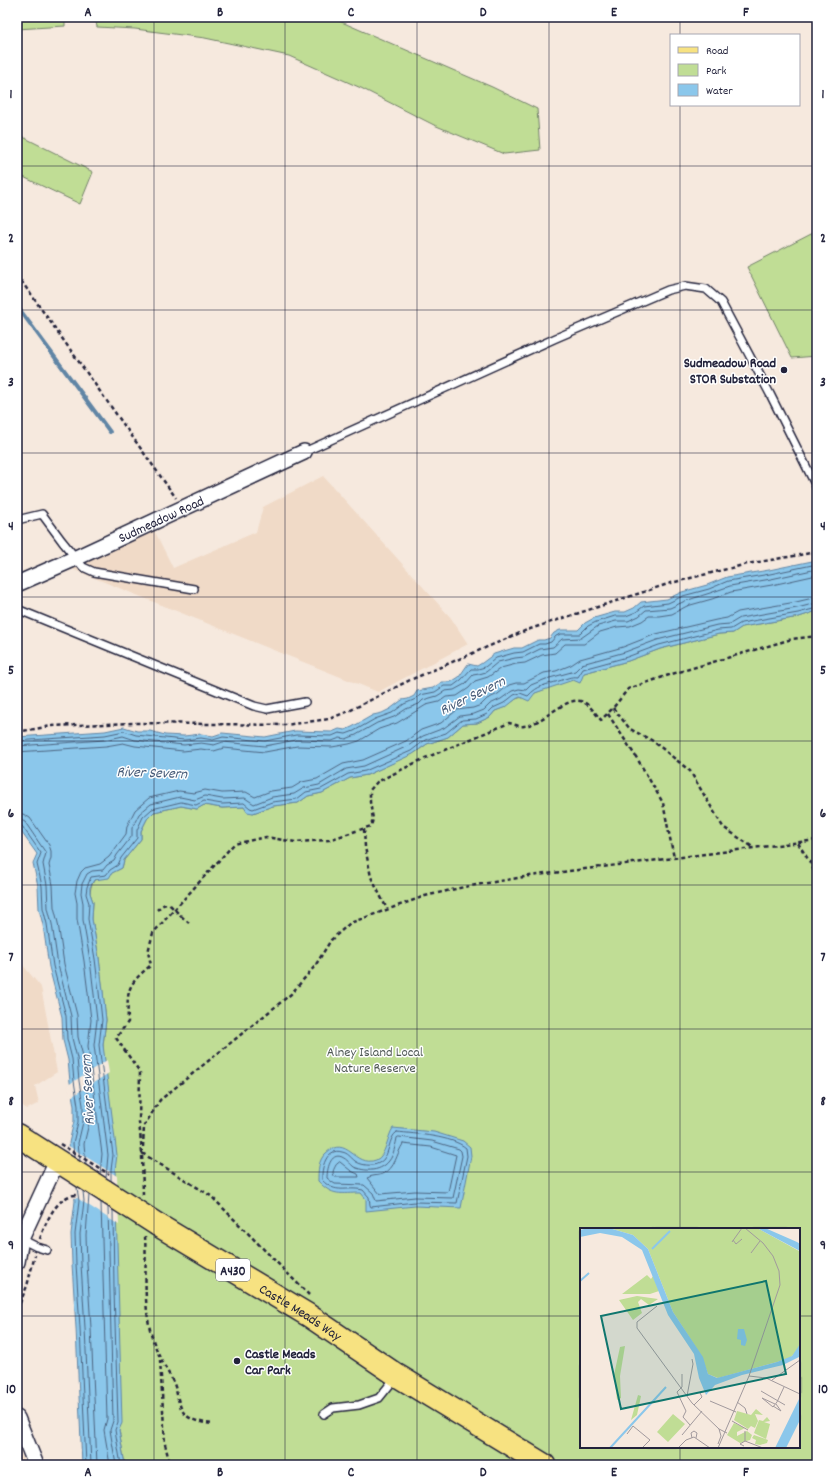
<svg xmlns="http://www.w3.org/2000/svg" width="834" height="1482" font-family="Dekko,sans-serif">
<rect width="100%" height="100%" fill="#f6e9de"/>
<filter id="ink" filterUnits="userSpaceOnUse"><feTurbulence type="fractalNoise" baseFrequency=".025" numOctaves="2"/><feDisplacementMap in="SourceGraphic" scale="8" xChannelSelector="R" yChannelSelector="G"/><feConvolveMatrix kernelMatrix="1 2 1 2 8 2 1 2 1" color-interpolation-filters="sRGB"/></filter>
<g filter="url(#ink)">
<path fill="#f0dac7" d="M 323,476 L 451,618 L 468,644 L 378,692 L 67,567 L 152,526 L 173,568 L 256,532 L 263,507 Z
M 17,958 L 41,987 L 57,1072 L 35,1086 L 39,1103 L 27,1109 L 17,1102 Z
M 17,1444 L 25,1465 L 17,1465 Z"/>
<path fill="#c0dd95" stroke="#718068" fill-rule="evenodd" d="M 17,17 L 65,17 L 65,26 L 17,29 Z
M 95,17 L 330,17 L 492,87 L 537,109 L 540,150 L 504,154 L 434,125 L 361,88 L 289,56 L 205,38 L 135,29 L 97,27 Z
M 17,134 L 93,172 L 80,204 L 17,174 Z
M 817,231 L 817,356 L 792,358 L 747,267 Z
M 817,611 L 817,1465 L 125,1465 L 119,1430 L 103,1045 L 106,1020 L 99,958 L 92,919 L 93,902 L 90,893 L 91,887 L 94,880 L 99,879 L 122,868 L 124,860 L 141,839 L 141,831 L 147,819 L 154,812 L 181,806 L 197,809 L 204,805 L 222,808 L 244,807 L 253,813 L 273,806 L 298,803 L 308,796 L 322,793 L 350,778 L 367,775 L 416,752 L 427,744 L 448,737 L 463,724 L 477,723 L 490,717 L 495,711 L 505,707 L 516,699 L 535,693 L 584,673 L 628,661 L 660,649 L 719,634 L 733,633 L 742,627 L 799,617 ZM 581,1229 L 799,1229 L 799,1447 L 581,1447 Z"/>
<path fill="#8bc7eb" stroke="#6185a5" d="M 817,560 L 817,611 L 799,617 L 742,627 L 733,633 L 719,634 L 660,649 L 628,661 L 584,673 L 580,683 L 573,680 L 535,693 L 529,701 L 520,697 L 516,699 L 506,707 L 495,711 L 490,717 L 477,723 L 463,724 L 448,737 L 427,744 L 413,754 L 367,775 L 350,778 L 322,793 L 308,796 L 298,803 L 273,806 L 253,813 L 247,812 L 244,807 L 222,808 L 204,805 L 197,809 L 181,806 L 154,812 L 147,819 L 141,831 L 141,839 L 124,860 L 122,868 L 112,873 L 109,878 L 94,880 L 90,887 L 90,893 L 93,902 L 92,919 L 99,958 L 103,991 L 106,1020 L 103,1045 L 117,1155 L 115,1170 L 122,1423 L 119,1430 L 125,1465 L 82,1465 L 76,1328 L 72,1264 L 71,1234 L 75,1201 L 69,1143 L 74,1121 L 74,1106 L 70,1082 L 68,1060 L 63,1040 L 62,1017 L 49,967 L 43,925 L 39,909 L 38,886 L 33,863 L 37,854 L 17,826 L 17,737 L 105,731 L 124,727 L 137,731 L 150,731 L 165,735 L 184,736 L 201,734 L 213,736 L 222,733 L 265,737 L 295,731 L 332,732 L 339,729 L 345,730 L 352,727 L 373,715 L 382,713 L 390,709 L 402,700 L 408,699 L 414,696 L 417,691 L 433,688 L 442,682 L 451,682 L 459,677 L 468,664 L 477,666 L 482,663 L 494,654 L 514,648 L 522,648 L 538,640 L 544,640 L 550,638 L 554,633 L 560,630 L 578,630 L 585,623 L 594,618 L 615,612 L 625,612 L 634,608 L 641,602 L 667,599 L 682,592 L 707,585 L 727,577 L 769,570 Z
M 393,1128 L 434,1132 L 463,1141 L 470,1147 L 471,1156 L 461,1208 L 415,1206 L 366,1211 L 366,1199 L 361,1193 C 340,1193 333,1197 318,1181 C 318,1171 318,1160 326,1153 C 347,1134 355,1168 376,1160 C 386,1156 387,1137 393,1128 Z"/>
<path fill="#f6e9de" d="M 107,1060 L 109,1073 L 71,1097 L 68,1085 Z
M 67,1145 L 117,1176 L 119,1225 L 77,1198 L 72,1198 Z"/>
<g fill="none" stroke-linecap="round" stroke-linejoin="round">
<path stroke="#4c6481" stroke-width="1" d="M 17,741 L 105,735 L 124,731 L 136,735 L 184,740 L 201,738 L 213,740 L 223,737 L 265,741 L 296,735 L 332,736 L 339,733 L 346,734 L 354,731 L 375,719 L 392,713 L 404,704 L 416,699 L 420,695 L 435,692 L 444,686 L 453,686 L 461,680 L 471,669 L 478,669 L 485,667 L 496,658 L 514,653 L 523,652 L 539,644 L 545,644 L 551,642 L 556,636 L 561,634 L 580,634 L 588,626 L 596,622 L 615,616 L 626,616 L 636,612 L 644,606 L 668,603 L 683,596 L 709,589 L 728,581 L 770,574 L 817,564
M 17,746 L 105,740 L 123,736 L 135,740 L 184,745 L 201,743 L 214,745 L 223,742 L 265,746 L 296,740 L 332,741 L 340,738 L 346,739 L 356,735 L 377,723 L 394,717 L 406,709 L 419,704 L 423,700 L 437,696 L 445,691 L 454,690 L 465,684 L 473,675 L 479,674 L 486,672 L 498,662 L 515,658 L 524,657 L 540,649 L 553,647 L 562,639 L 581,638 L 598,626 L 616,621 L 628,621 L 639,616 L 646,610 L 670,608 L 685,601 L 710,593 L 730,586 L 771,579 L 817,569
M 17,752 L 106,746 L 123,743 L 135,746 L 183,751 L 201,749 L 214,751 L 224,748 L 265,752 L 297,746 L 332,747 L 349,744 L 359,741 L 379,729 L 397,723 L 426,705 L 439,702 L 446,697 L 457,696 L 469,688 L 475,681 L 488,677 L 501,668 L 516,664 L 525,663 L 542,655 L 555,653 L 565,644 L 584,644 L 600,632 L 617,627 L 630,626 L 642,621 L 649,616 L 659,616 L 672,614 L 687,606 L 712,599 L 731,592 L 772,585 L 817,575
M 17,813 L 23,814 L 30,818 L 49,845 L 51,851 L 51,858 L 49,865 L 53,885 L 54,907 L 58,923 L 64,964 L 77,1015 L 78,1037 L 83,1056 L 85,1080 L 89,1104 L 89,1123 L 84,1144 L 86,1165
M 17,819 L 21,820 L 25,822 L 46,853 L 43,864 L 47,885 L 48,908 L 52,924 L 58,965 L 71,1016 L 72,1038 L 77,1058 L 79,1081 L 83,1105 L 83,1122 L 78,1143 L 80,1161
M 17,824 L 22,826 L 41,853 L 37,864 L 42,886 L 43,908 L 47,924 L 53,966 L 66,1016 L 67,1039 L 72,1059 L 74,1081 L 78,1106 L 78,1122 L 73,1143 L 74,1157
M 397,1132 C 416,1134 452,1136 466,1148 L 467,1156 L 457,1203 L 415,1202 L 371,1207 L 370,1205 L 369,1197 L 363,1190 C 346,1186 336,1195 322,1180 C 321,1169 326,1147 342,1152 C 348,1153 350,1157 355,1161 C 360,1165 372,1167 379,1163 C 391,1157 387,1138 397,1132 Z
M 399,1137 L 432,1141 L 459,1149 L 461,1151 L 462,1156 L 453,1198 L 415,1197 L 376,1201 L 373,1193 L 364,1185 L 335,1184 L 332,1182 L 327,1178 C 327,1170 330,1152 342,1157 C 347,1159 350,1164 354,1167 C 368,1173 385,1171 392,1156 C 394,1151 396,1144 397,1138 Z
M 403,1144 L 431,1147 L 456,1155 L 448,1192 L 415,1191 L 380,1194 L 367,1178 C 372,1175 378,1176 383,1174 C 396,1168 396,1154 403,1144 Z
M 340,1162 L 351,1171 L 358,1174 L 359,1177 L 335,1177 C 331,1173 334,1169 336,1165 Z
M 100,1174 L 102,1154 L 88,1046 L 91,1020 L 88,993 L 84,961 L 77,919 L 77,903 L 75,893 L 77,881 L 81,872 L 85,868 L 100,864 L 109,857 L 126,834 L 127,826 L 135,810 L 149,798 L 179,791 L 194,793 L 205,790 L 222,793 L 246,792 L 255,797 L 271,791 L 292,788 L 302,782 L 317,779 L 343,764 L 363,760 L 406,741 L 421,730 L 441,723 L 457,710 L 473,708 L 481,705 L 487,699 L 498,694 L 509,685 L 516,683 L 524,683 L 544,673 L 556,671 L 571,665 L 580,659 L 623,647 L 656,634 L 716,620 L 727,618 L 738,612 L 796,602 L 817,597
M 106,1178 L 108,1155 L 94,1045 L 97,1020 L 90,960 L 83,920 L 83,903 L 81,893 L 82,884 L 87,874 L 92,871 L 103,870 L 107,865 L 114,861 L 117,855 L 132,836 L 132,828 L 139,814 L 151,804 L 180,797 L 195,800 L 205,796 L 222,799 L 245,798 L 254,804 L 272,797 L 294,794 L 304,788 L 319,785 L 346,769 L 364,766 L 408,746 L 423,736 L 444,728 L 460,716 L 474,714 L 484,710 L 490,704 L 501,699 L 512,691 L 519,689 L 526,690 L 531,685 L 546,679 L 575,671 L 582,664 L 625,652 L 657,640 L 717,625 L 730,624 L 740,618 L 797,608 L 817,603
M 111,1181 L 111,1170 L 113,1155 L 99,1045 L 102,1020 L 99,992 L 95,959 L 88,919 L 89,903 L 86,894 L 87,887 L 91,877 L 106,875 L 110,870 L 118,865 L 121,858 L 137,838 L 137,830 L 143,817 L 152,809 L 181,802 L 196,805 L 204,801 L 222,804 L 244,803 L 250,808 L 253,809 L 272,802 L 297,799 L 306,792 L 321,789 L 348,774 L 365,771 L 411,751 L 425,740 L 446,733 L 462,720 L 476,719 L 487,714 L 493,708 L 504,703 L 514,695 L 520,693 L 528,696 C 538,685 546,685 559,681 C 566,679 570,676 578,677 L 583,669 L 627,657 L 659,645 L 718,630 L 731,629 L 741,623 L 798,613 L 817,608
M 77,1188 L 79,1201 L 75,1234 L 76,1264 L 80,1328 L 86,1465
M 83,1191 L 84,1201 L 80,1234 L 81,1264 L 85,1328 L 91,1465
M 89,1195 L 86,1235 L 87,1264 L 91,1328 L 97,1465
M 101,1203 L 107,1419 L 104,1430 L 110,1465
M 108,1207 L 113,1421 L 110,1430 L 116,1465
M 113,1210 L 114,1290 L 118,1422 L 115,1430 L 121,1465"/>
<path stroke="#6185a5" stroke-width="4" d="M 17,306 L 110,432"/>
<g stroke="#22223b" stroke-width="10">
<path id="lane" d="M 304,452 L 556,338 L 668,290 L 685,286 L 706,289 L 721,302 L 770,394 L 817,488
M 17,520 L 42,514 L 62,541 L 83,567 L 94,572 L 194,589
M 17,609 L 254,706 L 267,709 L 305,702
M 21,1239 L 37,1247 L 47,1250
M 324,1414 L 333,1408 L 359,1405 L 379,1398 L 396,1377"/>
</g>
<g stroke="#22223b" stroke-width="18">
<g id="street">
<path id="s1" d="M 17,584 L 76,558 L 304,452"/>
<path d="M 17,1262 L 21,1239 L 57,1161"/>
<path d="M 17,1418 L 36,1465"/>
</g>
</g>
<g stroke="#22223b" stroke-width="25">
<g id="primary">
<path d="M 17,1135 L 105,1191"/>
<path id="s2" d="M 158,1225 L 308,1315 L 398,1376 L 544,1465"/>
</g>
</g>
<path stroke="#22223b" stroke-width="2.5" stroke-dasharray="4 3" stroke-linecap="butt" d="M 17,275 L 176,498
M 613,708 L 630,729 L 653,741 L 690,771 L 723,827 L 754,848
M 608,714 L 638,760 L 663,803 L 674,858
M 17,732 L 52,726 L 135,723 L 285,725 L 329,719 L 349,711 L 410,680 L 527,630 L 671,583 L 747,564 L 817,552
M 364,829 L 365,847 L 371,877 L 387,909
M 798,843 L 811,864 L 817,878
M 157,910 C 161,906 164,903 170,905
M 181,916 L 189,923
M 143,1147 L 144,1126 L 160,1100 L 291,994 L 315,966 L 331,940 L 350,923 L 425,896 L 464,887 L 530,876 L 817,840
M 142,1153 L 211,1196 L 309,1295
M 143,1195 L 142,1153 L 139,1122 L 140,1072 L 116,1038 L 128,1022 C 127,990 126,986 151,965 L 148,952 L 153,933 L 234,844 L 266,837 L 295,842 L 329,840 L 371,826 L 373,819 L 370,802 L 370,790 L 377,782 L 423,759 L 509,723 C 513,724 519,727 524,726 C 542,725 567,694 583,702 C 590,705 596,714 601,720 L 613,708 L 628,689 L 672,674 L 792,639 L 817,636
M 145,1236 C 147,1270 142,1307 153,1340 C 158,1356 167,1369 174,1384 C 177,1391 177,1398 180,1405 C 184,1420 199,1422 212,1424
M 40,1239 C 45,1223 58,1193 78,1195
M 17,1310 L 27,1286 L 35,1255
M 160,1360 L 165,1444 L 170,1465"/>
<use href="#lane" stroke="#fff" stroke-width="7"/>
<use href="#street" stroke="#fff" stroke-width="15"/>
<use href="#primary" stroke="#f7e281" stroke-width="22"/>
<g stroke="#22223b" stroke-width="25" stroke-linecap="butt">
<path id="primary-bridge" d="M 105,1191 L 158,1225"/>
</g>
<path stroke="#22223b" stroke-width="2.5" stroke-dasharray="4 3" stroke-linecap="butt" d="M 170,905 L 181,916
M 60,1144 L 109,1174"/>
<use href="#primary-bridge" stroke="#f7e281" stroke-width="22"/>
</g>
</g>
<path fill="none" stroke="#22223b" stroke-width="1" stroke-opacity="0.55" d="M 154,17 L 154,1465M 285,17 L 285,1465M 417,17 L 417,1465M 549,17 L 549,1465M 680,17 L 680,35M 680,105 L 680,1229M 17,166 L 817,166M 17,310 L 817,310M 17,453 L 817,453M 17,597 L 817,597M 17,741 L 817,741M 17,885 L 817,885M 17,1029 L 817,1029M 17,1172 L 817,1172M 17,1316 L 581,1316M 799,1316 L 817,1316M 680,1447 L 680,1465"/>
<g fill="#22223b" stroke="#fff" stroke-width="1.5">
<circle cx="784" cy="370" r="4"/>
<circle cx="237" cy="1361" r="4"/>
</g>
<g text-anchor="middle" stroke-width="3" stroke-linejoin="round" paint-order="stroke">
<rect fill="#fff" stroke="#646476" stroke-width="1" x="216" y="1259" width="34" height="22" rx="3"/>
<g font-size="13" font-weight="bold" fill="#22223b">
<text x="233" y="1275">A430</text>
</g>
<g font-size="14" font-weight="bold" fill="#22223b" stroke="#fff" text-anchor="end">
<text x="776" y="367">Sudmeadow Road<tspan x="776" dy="16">STOR Substation</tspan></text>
<text x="245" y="1358" text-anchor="start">Castle Meads<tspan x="245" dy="16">Car Park</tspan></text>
</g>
<g font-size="14" fill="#22223b" stroke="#fff">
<text dy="5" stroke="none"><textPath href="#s1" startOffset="158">Sudmeadow Road</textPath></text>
<text dy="5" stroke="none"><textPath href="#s2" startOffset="167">Castle Meads Way</textPath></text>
</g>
<g font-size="14" fill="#515a56" stroke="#fff">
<text x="375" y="1056">Alney Island Local<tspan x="375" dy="16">Nature Reserve</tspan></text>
</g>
<g font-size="15" font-style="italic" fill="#475c79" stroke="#fff">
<text transform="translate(472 695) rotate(-26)" y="5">River Severn</text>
<text transform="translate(152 772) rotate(2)" y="5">River Severn</text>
<text transform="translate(87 1090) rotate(-93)" y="5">River Severn</text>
</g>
</g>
<g transform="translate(580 1228)">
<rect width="220" height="220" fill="#f6e9de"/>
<path d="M 29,0 L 177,0 L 219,23 L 220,116 L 217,123 L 210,130 L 197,134 L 138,150 L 128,146 L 121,127 L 93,84 L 68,21 L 53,7 ZM 67,47 L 71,51 L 73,48 L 79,63 L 70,66 L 42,66 ZM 57,68 L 78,71 L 69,77 L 61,71 L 58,74 L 62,85 L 53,92 L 39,72 ZM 45,118 L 40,148 L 41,170 L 37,172 L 34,147 L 40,119 ZM 58,167 L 61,168 L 57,187 L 51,192 ZM 176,181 L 183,187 L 175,186 L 178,193 L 175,200 L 171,198 L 168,201 L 154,192 L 157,183 L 171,187 ZM 93,186 L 105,196 L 88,214 L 77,204 ZM 187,189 L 190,193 L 184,194 L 190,196 L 186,211 L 174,205 L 179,192 L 183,193 ZM 154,195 L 165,200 L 157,204 L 157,208 L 167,203 L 172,207 L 170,212 L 160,215 L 147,207 ZM 174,207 L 188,212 L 187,215 L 180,217 L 175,216 L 176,212 L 172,210 Z" fill="#c0dd95"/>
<path d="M 29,0 L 53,7 L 68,21 L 93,84 L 123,129 L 128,146 L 137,150 L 197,134 L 212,128 L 220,116 L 219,129 L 203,137 L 162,147 L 135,157 L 126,167 L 119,150 L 114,126 L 88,87 L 62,22 L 42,9 L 20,5 L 0,9 L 0,2 L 4,1 ZM 177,0 L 185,0 L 217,14 L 220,16 L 220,23 ZM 158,101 L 164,101 L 167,112 L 165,118 L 161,117 L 161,112 L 157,111 ZM 220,169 L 220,192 L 206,220 L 195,220 Z" fill="#8bc7eb"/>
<path fill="none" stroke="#8bc7eb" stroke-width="2" d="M 72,21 L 90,3M 0,53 L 9,45M 30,220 L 86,159"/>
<path fill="none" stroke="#a1999d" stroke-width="1" d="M 153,12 L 156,16 L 162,11M 152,14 L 162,0M 171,25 L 180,13M 77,78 L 57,94 L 57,100 L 112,175 L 139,201 L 147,205M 102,146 L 102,159 L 97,164 L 106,183 L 103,189 L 110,197M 169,148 L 186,150 L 220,166M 192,152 L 220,132M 181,163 L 205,177M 107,168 L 113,136 L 112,131M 130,173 L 156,184M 157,174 L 165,180 L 167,186M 195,176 L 182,170 L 193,179 L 197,174 L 204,159M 114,177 L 122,169 L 120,165M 193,178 L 201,183 L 196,176M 152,193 L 168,202M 47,206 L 53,198 L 70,212 L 62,220M 102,207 L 122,183M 112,210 L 111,205 L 114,203 L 117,205 L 116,210M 165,213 L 183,220M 138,216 L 141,208 L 139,201M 164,218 L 160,216 L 165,213 L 165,203M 98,220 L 106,212 L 114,209 L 130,220M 138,220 L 169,148 L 200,57 L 199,43 L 193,28 L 183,15 L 165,0"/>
<path fill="#0f766e" fill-opacity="0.15" stroke="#0f766e" stroke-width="2" d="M 186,53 L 206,146 L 41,181 L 21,88 Z"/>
<rect width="220" height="220" fill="none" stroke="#22223b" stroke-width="2"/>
</g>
<rect width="834" height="1482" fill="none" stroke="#fff" stroke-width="44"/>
<rect x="670" y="34" width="130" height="72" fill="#ffffff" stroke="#a7a7b1"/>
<rect x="678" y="47" width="20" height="6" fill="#f7e281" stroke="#a7a7b1"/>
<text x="706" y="54" font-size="12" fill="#22223b">Road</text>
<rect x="678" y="64" width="20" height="12" fill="#c0dd95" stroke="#a7a7b1"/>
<text x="706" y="74" font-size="12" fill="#22223b">Park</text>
<rect x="678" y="84" width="20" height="12" fill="#8bc7eb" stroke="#a7a7b1"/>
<text x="706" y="94" font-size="12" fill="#22223b">Water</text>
<rect x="22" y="22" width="790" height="1438" fill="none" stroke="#22223b" stroke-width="1.5"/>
<g font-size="13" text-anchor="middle" font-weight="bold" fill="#22223b">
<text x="88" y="16">A</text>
<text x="220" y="16">B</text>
<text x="351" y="16">C</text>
<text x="483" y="16">D</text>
<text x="614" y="16">E</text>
<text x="746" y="16">F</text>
<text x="11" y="98">1</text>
<text x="823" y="98">1</text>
<text x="11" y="242">2</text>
<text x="823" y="242">2</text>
<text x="11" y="386">3</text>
<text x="823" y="386">3</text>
<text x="11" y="530">4</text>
<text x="823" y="530">4</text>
<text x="11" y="674">5</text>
<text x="823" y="674">5</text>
<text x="11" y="817">6</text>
<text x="823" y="817">6</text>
<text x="11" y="961">7</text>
<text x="823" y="961">7</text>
<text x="11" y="1105">8</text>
<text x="823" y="1105">8</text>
<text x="11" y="1249">9</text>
<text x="823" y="1249">9</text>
<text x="11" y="1393">10</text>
<text x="823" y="1393">10</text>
<text x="88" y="1476">A</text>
<text x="220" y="1476">B</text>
<text x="351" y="1476">C</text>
<text x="483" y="1476">D</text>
<text x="614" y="1476">E</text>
<text x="746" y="1476">F</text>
</g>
</svg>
